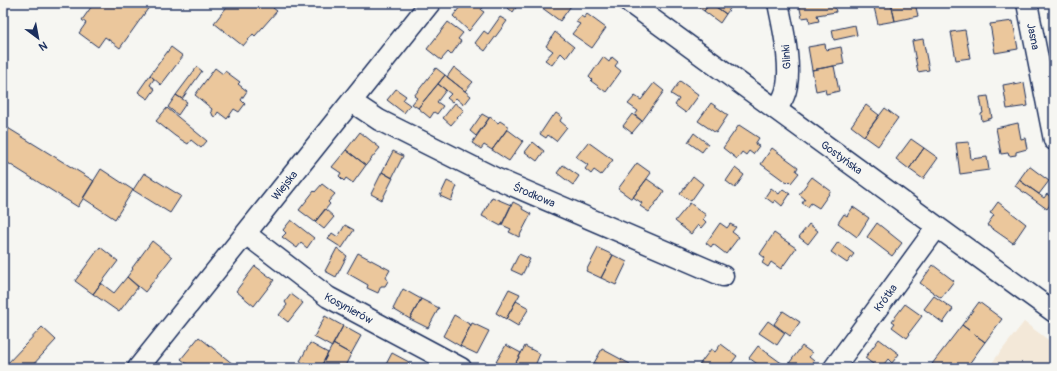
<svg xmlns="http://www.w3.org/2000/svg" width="1057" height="371" font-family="Pangolin,sans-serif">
<rect width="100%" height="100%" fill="#f6f6f2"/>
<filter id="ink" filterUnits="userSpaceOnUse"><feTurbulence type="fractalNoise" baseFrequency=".025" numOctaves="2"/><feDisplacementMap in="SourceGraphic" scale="8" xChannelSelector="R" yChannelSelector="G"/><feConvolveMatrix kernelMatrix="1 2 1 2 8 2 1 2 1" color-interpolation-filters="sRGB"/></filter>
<g filter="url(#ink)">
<path fill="#f3e8d8" d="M 1024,322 L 1054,344 L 1054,368 L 988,368 Z"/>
<path fill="#ebc79c" stroke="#1b2f5e" d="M 94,3 L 152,3 L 120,48 L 105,37 L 98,47 L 79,33 L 86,23 L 82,20 Z
M 230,3 L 278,3 L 273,8 L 277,11 L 255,36 L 253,34 L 243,46 L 214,23 Z
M 463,3 L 480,3 L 484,6 L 481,10 L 484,12 L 469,31 L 453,16 Z
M 501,3 L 519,3 L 513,12 Z
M 544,3 L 573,3 L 560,21 L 541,7 Z
M 700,3 L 710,3 L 704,11 L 697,6 Z
M 710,3 L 726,14 L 720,23 L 704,11 Z
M 711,3 L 738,3 L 737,5 L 734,3 L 726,14 Z
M 834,3 L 836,12 L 817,15 L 819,21 L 810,23 L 809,17 L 802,18 L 799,4 Z
M 873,3 L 891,3 L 895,21 L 878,24 Z
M 891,3 L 915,3 L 918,16 L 895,21 Z
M 1054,10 L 1054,25 L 1053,26 L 1050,11 Z
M 587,14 L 606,28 L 592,48 L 572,34 L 580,24 L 576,22 L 581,16 L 584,18 Z
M 500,17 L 507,21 L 485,51 L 475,43 L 484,31 L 488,34 Z
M 1013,21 L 1018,49 L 995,53 L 990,24 Z
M 448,22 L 463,33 L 458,39 L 461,41 L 451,55 L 448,52 L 441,60 L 427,49 Z
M 855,25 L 857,35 L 834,40 L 832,30 Z
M 965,30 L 970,58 L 956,60 L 951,32 Z
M 555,32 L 574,47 L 566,58 L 561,53 L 552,65 L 545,60 L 553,51 L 546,46 Z
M 923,39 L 929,70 L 918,72 L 912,41 Z
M 825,44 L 826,50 L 841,47 L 844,64 L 812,70 L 808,47 Z
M 171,47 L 183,56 L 161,85 L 150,75 Z
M 603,57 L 609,62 L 612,57 L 618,62 L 615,66 L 621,71 L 606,92 L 591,81 L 592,80 L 589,77 Z
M 834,66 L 839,91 L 826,94 L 825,89 L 816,91 L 812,70 Z
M 197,67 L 202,71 L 182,99 L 176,95 Z
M 454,67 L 473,82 L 465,91 L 447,77 Z
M 215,68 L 223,74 L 225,71 L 240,82 L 238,84 L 247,91 L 241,100 L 245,104 L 239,112 L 234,109 L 227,119 L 218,112 L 215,117 L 213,116 L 211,111 L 212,109 L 195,95 Z
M 436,68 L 445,75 L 418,108 L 412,104 L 417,98 L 414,96 Z
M 150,75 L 154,79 L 150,85 L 155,89 L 148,99 L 138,92 Z
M 445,75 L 471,96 L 464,105 L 456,98 L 452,102 L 447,98 L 451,94 L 438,84 Z
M 680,81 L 699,95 L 686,113 L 675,105 L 679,99 L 671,94 Z
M 654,83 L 664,91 L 642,121 L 635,115 L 638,111 L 628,104 L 635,96 L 641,100 Z
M 1014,83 L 1014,85 L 1024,83 L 1028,106 L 1007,109 L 1003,85 Z
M 438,84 L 446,90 L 437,102 L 443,106 L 437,114 L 434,112 L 430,118 L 418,108 Z
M 396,89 L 406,96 L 403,100 L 410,105 L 404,113 L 387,100 Z
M 176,95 L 187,102 L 178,115 L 168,107 Z
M 988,96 L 992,118 L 982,121 L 981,114 L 983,113 L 980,97 Z
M 455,103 L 464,110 L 451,125 L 443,118 Z
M 711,103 L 728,115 L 716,133 L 698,121 Z
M 866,105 L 879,115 L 864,136 L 851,126 Z
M 167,108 L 207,141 L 201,148 L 191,140 L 188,144 L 175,136 L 156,121 Z
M 885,108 L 898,118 L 878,146 L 864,136 Z
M 556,113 L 562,117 L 560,121 L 567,127 L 556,141 L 548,135 L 546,138 L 540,134 L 552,116 L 553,117 Z
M 482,114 L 489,118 L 476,136 L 470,131 Z
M 632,114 L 642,121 L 632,133 L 623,126 Z
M 490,117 L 498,123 L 500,121 L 509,127 L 492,150 L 484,145 L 481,149 L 472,143 Z
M 1018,123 L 1021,139 L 1025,138 L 1027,149 L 1016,152 L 1016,155 L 1009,156 L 1008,153 L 1001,154 L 996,128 Z
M 3,125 L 94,181 L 78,207 L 3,160 Z
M 739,125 L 759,138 L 755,144 L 759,146 L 753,154 L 749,151 L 746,155 L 742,152 L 737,159 L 723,148 Z
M 507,129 L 523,141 L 509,161 L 492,150 Z
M 360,132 L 380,148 L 366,165 L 346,150 Z
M 694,133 L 708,144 L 702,152 L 688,142 Z
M 911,139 L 924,148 L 909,169 L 896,159 Z
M 533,142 L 544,151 L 537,161 L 525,152 Z
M 588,142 L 613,160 L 601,175 L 594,170 L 591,174 L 585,169 L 588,165 L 576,157 Z
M 969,142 L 971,159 L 987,157 L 989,170 L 960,174 L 956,143 Z
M 772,148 L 798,167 L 796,171 L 799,173 L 791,183 L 789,181 L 787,183 L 761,164 Z
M 924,148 L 938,158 L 923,179 L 909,169 Z
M 346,150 L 366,165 L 353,183 L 346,178 L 344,181 L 339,176 L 341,173 L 332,167 Z
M 393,151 L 403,156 L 392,178 L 382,172 Z
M 637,163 L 651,173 L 632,199 L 618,189 Z
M 563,165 L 579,176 L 573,185 L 557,173 Z
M 1029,166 L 1049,181 L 1039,194 L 1019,180 Z
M 735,168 L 744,175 L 735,188 L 726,181 Z
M 101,169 L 133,190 L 115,219 L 83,198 Z
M 382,172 L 393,178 L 382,200 L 371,194 Z
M 144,173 L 181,196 L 170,213 L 133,190 Z
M 693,176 L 703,184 L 691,201 L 680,194 Z
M 812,177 L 831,191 L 819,208 L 811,203 L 808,207 L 802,203 L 805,199 L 799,194 Z
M 647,179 L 664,191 L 658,201 L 657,201 L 649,212 L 640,206 L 642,203 L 633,197 Z
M 1019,180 L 1044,198 L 1047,194 L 1054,199 L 1047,209 L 1015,186 Z
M 447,181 L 457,186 L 451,201 L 440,196 Z
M 322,184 L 335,194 L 328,202 L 330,204 L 315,222 L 299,210 L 314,191 L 315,192 Z
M 771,188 L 779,194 L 783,189 L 790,194 L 782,206 L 775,200 L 773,203 L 765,197 Z
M 492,197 L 511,205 L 501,226 L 482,216 Z
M 513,202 L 523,207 L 522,209 L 531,214 L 519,237 L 509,232 L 511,229 L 502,225 Z
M 998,202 L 1026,224 L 1013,243 L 987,225 L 994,215 L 990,213 Z
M 690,203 L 706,215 L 703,219 L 706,222 L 701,228 L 698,225 L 691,234 L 675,221 Z
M 853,207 L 869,218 L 857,237 L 838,223 L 844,214 L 847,216 Z
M 325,209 L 334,217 L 324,229 L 315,222 Z
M 291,220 L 314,238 L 307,248 L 301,243 L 297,248 L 282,237 L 286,233 L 283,230 Z
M 720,223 L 727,228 L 730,224 L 736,227 L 732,232 L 739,237 L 726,254 L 713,244 L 711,247 L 706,243 Z
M 877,223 L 902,243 L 892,256 L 867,237 Z
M 809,224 L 818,231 L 808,244 L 799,237 Z
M 345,225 L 354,230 L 342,248 L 328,239 L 332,233 L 338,237 Z
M 774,233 L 796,248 L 781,269 L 771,262 L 768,267 L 762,263 L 765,258 L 760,254 Z
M 152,241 L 172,257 L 145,292 L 127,277 L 133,269 L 132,268 Z
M 838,242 L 854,254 L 847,263 L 831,252 Z
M 100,247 L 118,261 L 93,294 L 75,281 Z
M 337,248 L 347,256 L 336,277 L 325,271 Z
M 598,248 L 613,255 L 601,278 L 586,271 Z
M 358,253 L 390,270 L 386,277 L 388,281 L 385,286 L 381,286 L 378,293 L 367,288 L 368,285 L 347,273 Z
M 519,254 L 530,259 L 522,275 L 511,270 Z
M 613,255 L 627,262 L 616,285 L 601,278 Z
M 933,265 L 954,281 L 941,298 L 920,283 Z
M 255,266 L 274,280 L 254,306 L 236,291 Z
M 127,277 L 138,287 L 119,312 L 93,294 L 101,283 L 114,293 Z
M 403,289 L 421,299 L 410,319 L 393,309 Z
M 509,289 L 520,294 L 506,319 L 496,313 Z
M 291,294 L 303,303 L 288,322 L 279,315 L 287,305 L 285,302 Z
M 934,296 L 953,309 L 943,323 L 924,309 Z
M 421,299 L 439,308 L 428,328 L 410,319 Z
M 516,301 L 529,308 L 518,326 L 506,319 Z
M 979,302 L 1002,319 L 985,342 L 962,325 Z
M 905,304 L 922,316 L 909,333 L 910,334 L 907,338 L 892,327 L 895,323 L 892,321 Z
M 783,311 L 800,322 L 790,336 L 774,324 Z
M 454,315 L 471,325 L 460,346 L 443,336 Z
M 325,316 L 343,326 L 332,347 L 314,337 Z
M 768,321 L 785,333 L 777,345 L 759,333 Z
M 472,323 L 489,331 L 477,354 L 460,346 Z
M 962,325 L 985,342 L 966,368 L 937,368 L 932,364 Z
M 343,326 L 361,336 L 351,354 L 333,344 Z
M 42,327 L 56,340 L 30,368 L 10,368 L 6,365 Z
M 199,337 L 238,368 L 192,368 L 181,359 Z
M 879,339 L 899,354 L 892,363 L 888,359 L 881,368 L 878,368 L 865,358 Z
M 310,343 L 328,353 L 320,368 L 307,368 L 308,365 L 300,361 Z
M 333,344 L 351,354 L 344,368 L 327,368 L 322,365 Z
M 721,344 L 737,356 L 728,368 L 702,368 L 699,365 L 711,349 L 715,352 Z
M 506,345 L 521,353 L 513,368 L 502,368 L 503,366 L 496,362 Z
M 525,346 L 540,354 L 534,368 L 513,368 Z
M 758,346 L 780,362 L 775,368 L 763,368 L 749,358 Z
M 802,346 L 812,353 L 809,357 L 814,361 L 809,368 L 789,368 L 787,366 Z
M 602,349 L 630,364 L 627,368 L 604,368 L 594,363 Z
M 392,353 L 409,362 L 406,368 L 384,368 Z
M 780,362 L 787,366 L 786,368 L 775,368 Z
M 594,363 L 604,368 L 592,368 Z"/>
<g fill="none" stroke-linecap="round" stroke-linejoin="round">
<g stroke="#1b2f5e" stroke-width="23">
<g id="minor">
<path id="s1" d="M 630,3 L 1054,312"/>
<path id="s2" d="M 1027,3 L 1054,140"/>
<path id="s3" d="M 352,102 L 379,120 L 495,178 L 723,276"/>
<path d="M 776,109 C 779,105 782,101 784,96 C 794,74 783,27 778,3"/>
<path id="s4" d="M 246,234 L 328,297 L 461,368"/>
<path id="s5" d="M 138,368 L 430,3"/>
<path id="s6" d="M 834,368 L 937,227"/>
</g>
</g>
<use href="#minor" stroke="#f6f6f2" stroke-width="20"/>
</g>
</g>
<g text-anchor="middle" stroke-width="3" stroke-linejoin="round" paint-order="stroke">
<g font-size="11" fill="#1b2f5e" stroke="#f6f6f2">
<text dy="4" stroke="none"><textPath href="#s2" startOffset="34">Jasna</textPath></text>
<text transform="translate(786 57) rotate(-94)" y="4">Glinki</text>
<text dy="4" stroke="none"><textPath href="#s1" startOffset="262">Gostyńska</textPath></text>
<text dy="4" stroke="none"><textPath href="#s5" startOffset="234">Wiejska</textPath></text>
<text dy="4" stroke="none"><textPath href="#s3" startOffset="205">Środkowa</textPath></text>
<text dy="4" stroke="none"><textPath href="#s6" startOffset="87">Krótka</textPath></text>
<text dy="4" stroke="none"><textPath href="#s4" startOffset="127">Kosynierów</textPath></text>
</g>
</g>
<rect width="1057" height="371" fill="none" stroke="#f6f6f2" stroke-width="16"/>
<rect x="8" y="8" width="1041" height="355" fill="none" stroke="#1b2f5e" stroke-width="1.5" filter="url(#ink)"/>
<g transform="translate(38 38) rotate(148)" stroke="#f6f6f2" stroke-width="3" paint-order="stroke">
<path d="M0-3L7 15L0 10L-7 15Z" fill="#1b2f5e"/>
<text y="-6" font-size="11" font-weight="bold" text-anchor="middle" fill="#1b2f5e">N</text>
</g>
</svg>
